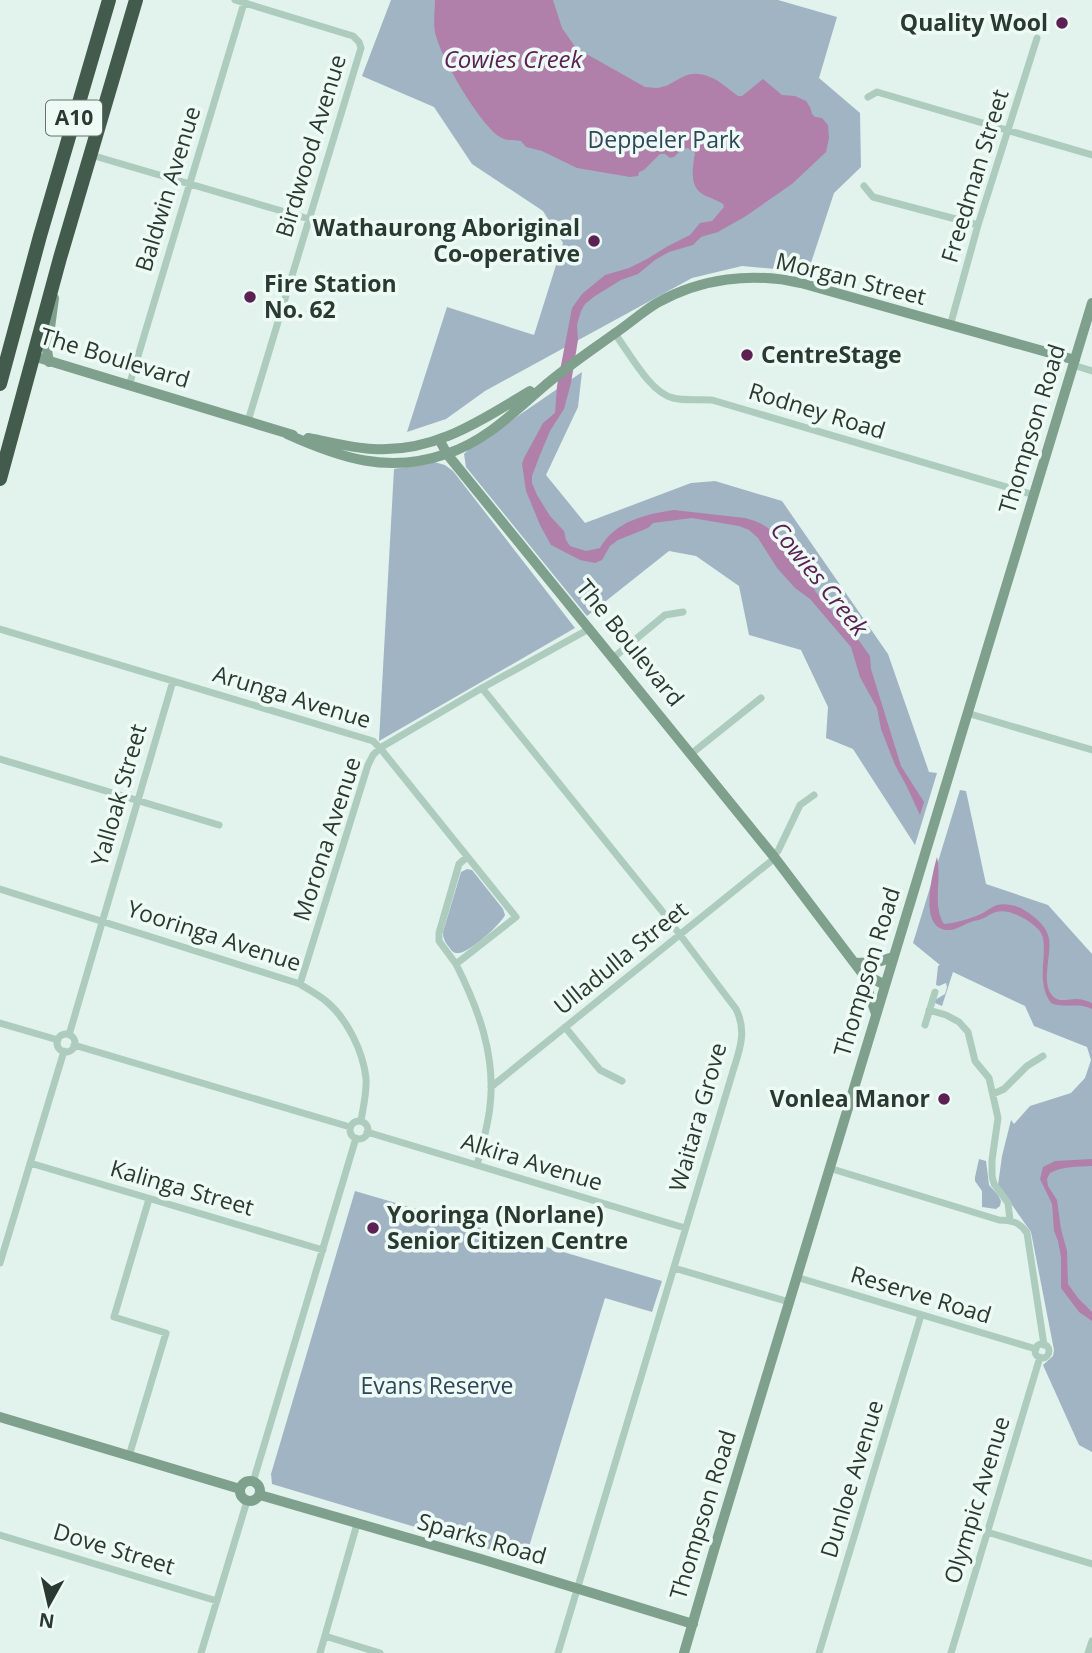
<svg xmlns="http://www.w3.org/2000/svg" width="1092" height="1653" font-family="'Open Sans',sans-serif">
<rect width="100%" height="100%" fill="#e1f3ec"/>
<path fill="#a1b4c3" d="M 391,0 L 778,0 L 837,17 L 819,78 L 860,113 L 861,167 L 834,193 L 808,272 L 742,266 L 692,278 L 485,391 L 446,419 L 407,432 L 447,307 L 534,335 L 563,243 L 543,211 L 472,164 L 434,107 L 362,76 Z
M 582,372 L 578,407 L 546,475 L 585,523 L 691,483 L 715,481 L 782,501 L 888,654 L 929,772 L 937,773 L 915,845 L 853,749 L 826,738 L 828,707 L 801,650 L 749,635 L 739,586 L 696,556 L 669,551 L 587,616 L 466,467 L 464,454 L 468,450 Z
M 434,462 L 445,465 L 453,471 L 575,628 L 379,741 L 394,469 Z
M 960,790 L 966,791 L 986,884 L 1048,905 L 1092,954 L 1092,1452 L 1079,1445 L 1043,1365 L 1053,1356 L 1054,1350 L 1031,1232 L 998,1185 L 1002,1156 L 1011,1120 L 1014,1124 L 1030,1106 L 1071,1093 L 1085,1078 L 1091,1060 L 1087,1047 L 1034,1026 L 1025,1006 L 953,972 L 942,1006 L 935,1003 L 935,1000 L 945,994 L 947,987 L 946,983 L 939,986 L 936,985 L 938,966 L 940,965 L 913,943 Z
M 467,869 L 472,870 L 503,909 L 505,915 C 501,924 468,954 458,953 C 453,953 452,951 449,947 C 445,942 443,939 443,932 L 461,872 Z
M 979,1159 L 986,1161 L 989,1185 L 998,1195 L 1001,1201 L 1000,1206 L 996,1209 L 982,1207 L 982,1191 L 975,1181 L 975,1177 Z
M 355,1191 L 662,1281 L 652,1312 L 605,1298 L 525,1560 L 272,1484 L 271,1474 Z"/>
<path fill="#b080aa" d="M 435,0 L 553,0 L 562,28 L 576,48 L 645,87 C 646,87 656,88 656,88 C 677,87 683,66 710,77 C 721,81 728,89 738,96 L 742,96 L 763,79 L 782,95 L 795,96 L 806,101 L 810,107 L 812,114 L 815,117 L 822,118 L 828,125 L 829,138 L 826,152 L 792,184 L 746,216 L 718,232 L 701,237 L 693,245 L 669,252 L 655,260 L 638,274 L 621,280 L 595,296 L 585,304 L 581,311 L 577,325 L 578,340 L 571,383 L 564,409 L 550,431 L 540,455 L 532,476 L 532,483 L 537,495 L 550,516 L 564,531 L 566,540 L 570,546 L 586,551 L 600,548 C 615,521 646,514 674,510 L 745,518 C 757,521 766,525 775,534 L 821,599 L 860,642 L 870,656 L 871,669 L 901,766 L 924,802 L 920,815 L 907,787 L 895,765 L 881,729 L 877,708 L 860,677 L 851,647 L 810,599 L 795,588 L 777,568 L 758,538 L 749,530 L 739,526 L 692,518 L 653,523 L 648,528 L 618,540 L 610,546 L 602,560 L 595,563 L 580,560 L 551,545 L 540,525 L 526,491 L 522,464 L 524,458 L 543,423 L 555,413 L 557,386 L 572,308 L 582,294 L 605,275 L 629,268 L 647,259 L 668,246 L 690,235 L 700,223 L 712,221 L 724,207 L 723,204 C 716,199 708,198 701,193 C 689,185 693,165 695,153 L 688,148 L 682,149 L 674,157 L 670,158 L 665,154 L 660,154 L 644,170 L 639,172 L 638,176 L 630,177 L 577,168 L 542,151 L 526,147 L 521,141 C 514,140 506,141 500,137 C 480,125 439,55 435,32 C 433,22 435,10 435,0 Z
M 937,857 C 942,879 932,905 944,924 C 955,923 970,919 981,914 C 992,908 996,902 1011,905 C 1019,906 1029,912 1035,918 C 1040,922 1046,928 1048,935 C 1054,951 1038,986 1055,998 C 1061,1002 1069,999 1076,999 C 1082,999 1087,1001 1092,1003 L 1092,1009 C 1077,1002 1065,1009 1051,1003 C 1033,979 1052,946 1039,930 C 1030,920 1009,908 996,912 C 992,913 989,915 986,917 C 981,920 976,920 971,922 C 964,924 958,929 951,930 C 917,933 932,875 937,857 Z
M 1092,1159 L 1092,1166 C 1078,1167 1063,1166 1050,1173 L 1047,1179 L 1048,1186 L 1057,1200 L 1061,1229 L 1067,1251 L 1068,1284 L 1078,1298 L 1092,1312 L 1092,1321 L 1079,1312 L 1061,1288 L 1061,1257 L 1058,1241 L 1054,1231 L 1052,1204 L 1040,1179 L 1043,1167 L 1055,1161 Z"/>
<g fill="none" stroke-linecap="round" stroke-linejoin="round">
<path stroke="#adccbe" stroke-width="7" d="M 235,0 L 353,36 L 359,42 L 361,48 L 248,421
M 868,97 L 877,92 L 1092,155
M 91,155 L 309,219
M 864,186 L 873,197 L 978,225
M 950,326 L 978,225 L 1037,38
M 615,334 C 629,352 650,393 673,398 C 685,401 700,399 712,400 L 1034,495
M 1073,365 L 1092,371
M 129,386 L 244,3
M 0,629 L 373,741 L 380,748 L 516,917 L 456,964 L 439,941 L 439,933 L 459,864 L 467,857
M 613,658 L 665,615 L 683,612
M 482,688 L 662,911 L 736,1009 C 747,1031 740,1049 733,1071 L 558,1653
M 967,713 L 1092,750
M 691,754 L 761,698
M 0,759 L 219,825
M 772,855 L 778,851 L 800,805 L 814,795
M 0,889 L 300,984 C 309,990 319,995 327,1002 C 347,1019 363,1051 366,1078 C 367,1093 363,1107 361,1121
M 456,964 C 478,1008 496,1055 490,1106 C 488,1126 482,1146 477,1165
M 300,984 L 368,765 L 373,755 L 380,748 L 482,688 L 589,629
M 929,1010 L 946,1015 L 959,1022 L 968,1032 L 975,1061 L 989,1078 L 998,1118 L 992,1160 L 992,1176 L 994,1184 L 1008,1203 L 1010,1220
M 0,1023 L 58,1040
M 925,1025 L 935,992
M 565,1027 L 600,1070 L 622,1081
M57 1043a9 9 0 1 1 18 0a9 9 0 1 1-18 0Z
M 69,1035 L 173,681
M 74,1045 L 350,1127
M 491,1087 L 775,858
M 993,1094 L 1004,1089 L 1027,1066 L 1043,1056
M350 1130a9 9 0 1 1 18 0a9 9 0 1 1-18 0Z
M 367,1132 L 685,1228
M 30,1163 L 323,1250
M 829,1168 L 999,1220 C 1011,1220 1020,1222 1027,1233 L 1044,1345
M 0,1263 L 64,1051
M 674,1268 L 789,1302
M 796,1277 L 1036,1349
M1035 1351a7 7 0 1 1 14 0a7 7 0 1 1-14 0Z
M 129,1456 L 166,1333 L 114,1317 L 149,1199
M 253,1482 L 356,1138
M 987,1532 L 1092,1564
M 0,1535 L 217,1601
M 325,1636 L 380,1653
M 201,1653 L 247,1501
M 320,1653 L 357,1524
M 819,1653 L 921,1315
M 951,1653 L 1040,1357
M 1088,1653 L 1092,1641"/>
<path stroke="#7ea08d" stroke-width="10" d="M 33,356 L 293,435
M 49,362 L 47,350 L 54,298
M 287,434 C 340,458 388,474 446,454 C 484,442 513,413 542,388 C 565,368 589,352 614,334 C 629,324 642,312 657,303 C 701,278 752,272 801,283 L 1075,360
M 308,438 C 330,442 351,448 373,449 C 434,453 480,421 530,391
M 440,441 L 447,454 L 775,858 L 862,973 L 885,985
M 855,963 L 878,962 L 893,957
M 862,973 L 876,1014
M 0,1417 L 240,1489
M240 1491a10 10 0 1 1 20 0a10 10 0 1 1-20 0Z
M 260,1495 L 481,1559 L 693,1624
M 684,1653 L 714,1550 L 1092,303"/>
<path stroke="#435b4c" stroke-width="14" d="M 0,384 L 40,236 L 109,0
M 0,479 L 60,258 L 136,0"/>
</g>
<g fill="#5b2152" stroke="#eefaf6" stroke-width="2.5">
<circle cx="1062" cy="23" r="7"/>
<circle cx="594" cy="241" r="7"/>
<circle cx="250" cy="297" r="7"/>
<circle cx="747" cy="355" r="7"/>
<circle cx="944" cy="1099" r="7"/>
<circle cx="373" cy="1228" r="7"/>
</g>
<g text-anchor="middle" stroke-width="7" stroke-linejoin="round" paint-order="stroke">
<rect fill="#eefaf6" stroke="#66746c" stroke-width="2" x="46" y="100.5" width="56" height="35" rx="5"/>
<g font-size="21" font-weight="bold" fill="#2b3a31">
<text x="74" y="125">A10</text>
</g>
<g font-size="23" font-weight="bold" fill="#2b3a31" stroke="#eefaf6" text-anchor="end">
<text x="1048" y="31">Quality Wool</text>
<text x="580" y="236">Wathaurong Aboriginal<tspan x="580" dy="26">Co-operative</tspan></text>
<text x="264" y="292" text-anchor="start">Fire Station<tspan x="264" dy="26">No. 62</tspan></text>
<text x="761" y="363" text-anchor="start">CentreStage</text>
<text x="930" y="1107">Vonlea Manor</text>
<text x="387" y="1223" text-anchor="start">Yooringa (Norlane)<tspan x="387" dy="26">Senior Citizen Centre</tspan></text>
</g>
<g font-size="23" fill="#2f4558" stroke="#eefaf6">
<text x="664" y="148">Deppeler Park</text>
<text x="437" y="1394">Evans Reserve</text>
</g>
<g font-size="23" fill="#2b3a31" stroke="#eefaf6">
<text transform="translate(311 146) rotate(-73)" y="8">Birdwood Avenue</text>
<text transform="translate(975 176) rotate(-73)" y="8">Freedman Street</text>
<text transform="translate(168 189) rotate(-73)" y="8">Baldwin Avenue</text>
<text transform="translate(851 279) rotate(14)" y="8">Morgan Street</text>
<text transform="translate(115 358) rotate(17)" y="8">The Boulevard</text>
<text transform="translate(817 411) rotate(17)" y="8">Rodney Road</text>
<text transform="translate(1032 429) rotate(-73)" y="8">Thompson Road</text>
<text transform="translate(630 643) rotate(51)" y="8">The Boulevard</text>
<text transform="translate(292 697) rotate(17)" y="8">Arunga Avenue</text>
<text transform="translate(119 795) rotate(-74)" y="8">Yalloak Street</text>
<text transform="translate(327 839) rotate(-72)" y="8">Morona Avenue</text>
<text transform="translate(214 936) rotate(18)" y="8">Yooringa Avenue</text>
<text transform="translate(621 958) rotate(-39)" y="8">Ulladulla Street</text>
<text transform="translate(867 972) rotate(-73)" y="8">Thompson Road</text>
<text transform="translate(698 1117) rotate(-74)" y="8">Waitara Grove</text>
<text transform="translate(532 1162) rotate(17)" y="8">Alkira Avenue</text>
<text transform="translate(182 1188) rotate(16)" y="8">Kalinga Street</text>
<text transform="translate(921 1295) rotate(17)" y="8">Reserve Road</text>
<text transform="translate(852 1479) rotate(-73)" y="8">Dunloe Avenue</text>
<text transform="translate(977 1500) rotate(-73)" y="8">Olympic Avenue</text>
<text transform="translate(703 1515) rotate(-73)" y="8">Thompson Road</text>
<text transform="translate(482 1539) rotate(16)" y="8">Sparks Road</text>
<text transform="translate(114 1549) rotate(17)" y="8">Dove Street</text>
</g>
<g font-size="24" font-style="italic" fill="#5b2152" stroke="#eefaf6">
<text x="513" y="68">Cowies Creek</text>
<text transform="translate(819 579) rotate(51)" y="8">Cowies Creek</text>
</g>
</g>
<g transform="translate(49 1604) rotate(188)" stroke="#eefaf6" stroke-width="5" paint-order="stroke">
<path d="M0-5L12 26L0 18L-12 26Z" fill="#2b3a31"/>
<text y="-10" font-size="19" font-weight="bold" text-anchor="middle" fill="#2b3a31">N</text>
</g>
</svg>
